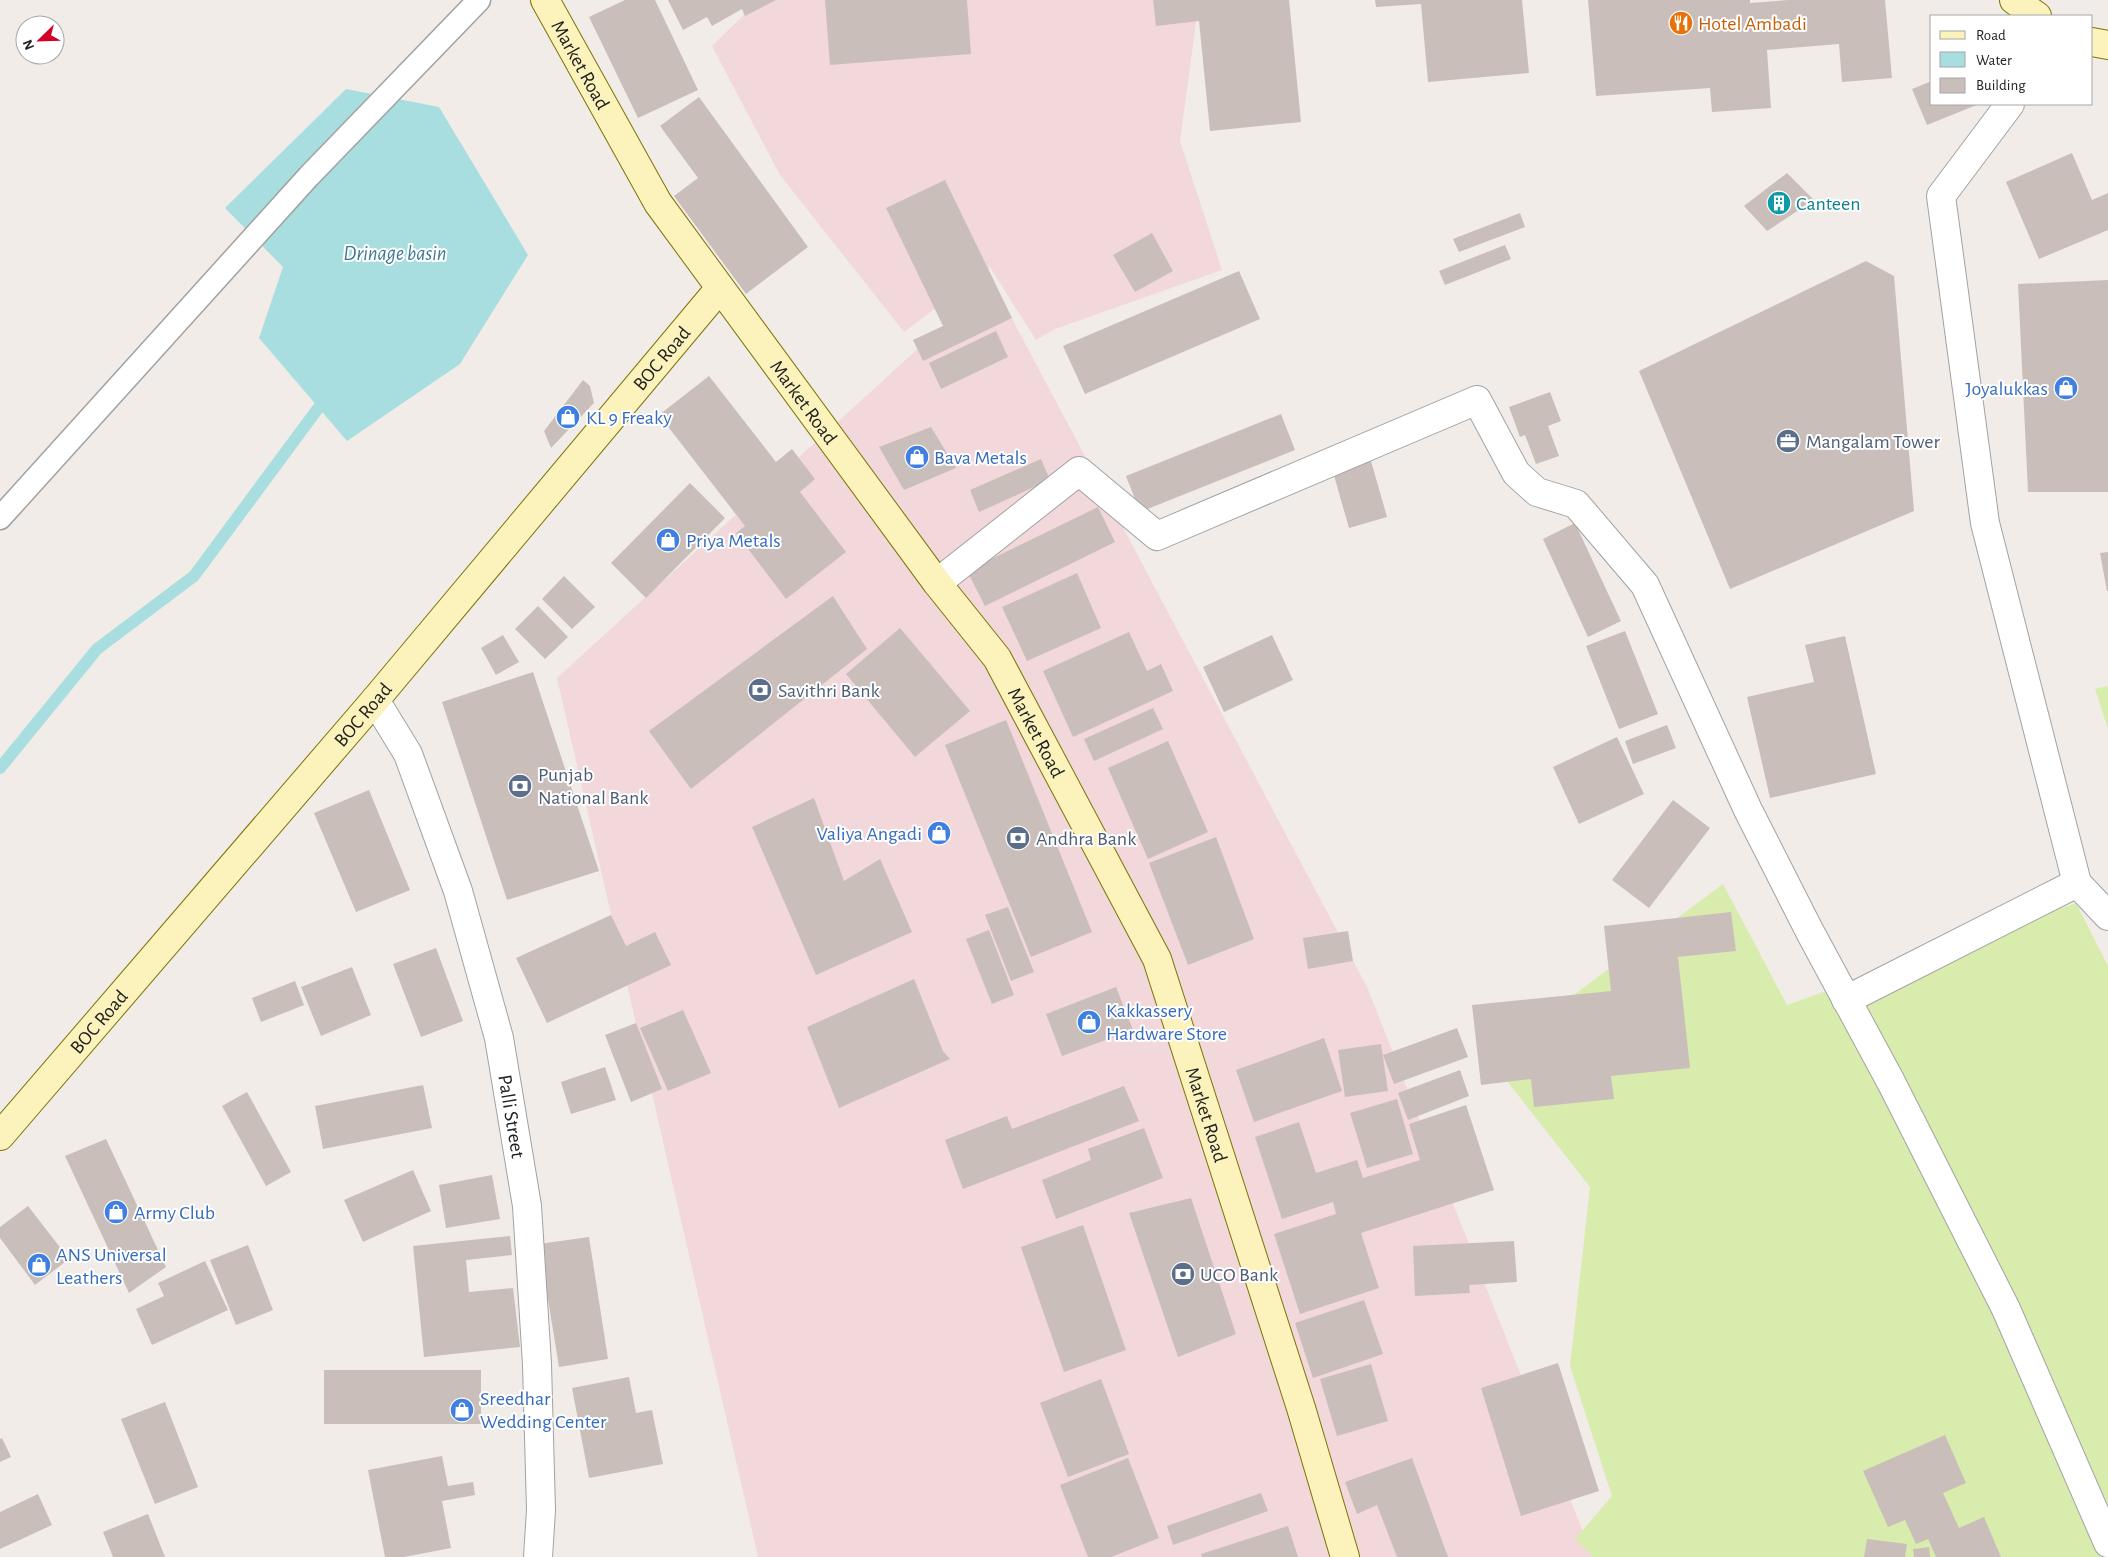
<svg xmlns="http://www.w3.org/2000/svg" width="2108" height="1557" font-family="'Alegreya Sans',sans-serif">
<rect width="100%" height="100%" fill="#f1ece8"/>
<path fill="#f2d7db" d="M 759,0 L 1199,0 L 1180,141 L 1222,270 L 1055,329 L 1036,340 L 990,267 L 904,332 L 780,175 L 712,46 Z
M 992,281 L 1367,987 L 1593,1557 L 758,1557 L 557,678 Z"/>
<path fill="#d8ecad" d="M 2108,686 L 2108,729 L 2095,689 Z
M 1723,884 L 1787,1005 L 2076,903 L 2108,966 L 2108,1557 L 1593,1557 L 1575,1539 L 1612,1496 L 1570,1366 L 1590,1187 L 1489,1058 Z"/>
<path fill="#a8dee0" d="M 346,89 L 439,107 L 528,255 L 460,364 L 347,441 L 259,338 L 283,267 L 225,208 Z"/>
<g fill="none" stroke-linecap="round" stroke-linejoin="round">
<path stroke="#a8dee0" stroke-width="12" d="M 0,768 L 97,649 L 194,576 L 319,407"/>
</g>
<path fill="#cabebb" d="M 625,0 L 655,0 L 698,90 L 638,118 L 589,17 Z
M 668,0 L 776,0 L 745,16 L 742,9 L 712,26 L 707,17 L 683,30 Z
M 825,0 L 967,0 L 971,54 L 830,65 Z
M 1153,0 L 1289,0 L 1301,122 L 1210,131 L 1199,21 L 1156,26 Z
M 1375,0 L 1522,0 L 1529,73 L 1428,82 L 1421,4 L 1376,7 Z
M 1588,0 L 1750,0 L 1750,3 L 1788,0 L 1885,0 L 1892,78 L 1842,82 L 1839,44 L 1767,50 L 1771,108 L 1712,112 L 1710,88 L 1596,96 Z
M 1932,81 L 1932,104 L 1979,104 L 1927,125 L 1912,89 Z
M 699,97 L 808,247 L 746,294 L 674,196 L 698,178 L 660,126 Z
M 2072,153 L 2092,200 L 2108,193 L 2108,230 L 2039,259 L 2006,182 Z
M 1787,173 L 1814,200 L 1767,231 L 1744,206 Z
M 945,180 L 1012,318 L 923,361 L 913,340 L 943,326 L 886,208 Z
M 1520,213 L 1525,227 L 1459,252 L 1453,239 Z
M 1152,233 L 1173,271 L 1135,292 L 1113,255 Z
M 1505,245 L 1511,259 L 1445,285 L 1439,271 Z
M 1866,261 L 1894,276 L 1914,511 L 1730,589 L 1639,371 Z
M 1239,271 L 1260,319 L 1085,394 L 1063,346 Z
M 2108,280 L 2108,492 L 2028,492 L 2018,284 Z
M 996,331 L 1008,357 L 941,389 L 929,363 Z
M 709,376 L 776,462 L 792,449 L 815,479 L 800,492 L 846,552 L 786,599 L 736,533 L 745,526 L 659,415 Z
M 583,380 L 590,386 L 594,403 L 551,448 L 544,431 Z
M 1550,392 L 1561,421 L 1548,426 L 1559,456 L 1536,464 L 1525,435 L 1520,437 L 1509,407 Z
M 1281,414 L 1295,450 L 1140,512 L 1126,476 Z
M 931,427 L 956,468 L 904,490 L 879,447 Z
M 1041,459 L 1050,480 L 979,512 L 970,490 Z
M 1371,461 L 1387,517 L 1349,528 L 1333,472 Z
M 690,483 L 725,518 L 646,598 L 611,563 Z
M 1098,507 L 1115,542 L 985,606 L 967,571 Z
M 1575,523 L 1621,621 L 1588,637 L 1543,539 Z
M 2108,552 L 2108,591 L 2107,591 L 2100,553 Z
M 1077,573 L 1101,628 L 1027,661 L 1002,607 Z
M 564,576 L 595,607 L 572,629 L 542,599 Z
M 833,596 L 867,649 L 691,789 L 649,731 Z
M 538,606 L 568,637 L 545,659 L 515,629 Z
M 900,628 L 970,711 L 915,757 L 846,674 Z
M 1625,631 L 1658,714 L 1619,729 L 1586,646 Z
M 1129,632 L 1147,671 L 1161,664 L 1173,691 L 1073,737 L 1043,671 Z
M 503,635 L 519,662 L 496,675 L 481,648 Z
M 1272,635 L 1293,680 L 1224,712 L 1203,667 Z
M 1845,636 L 1876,774 L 1770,798 L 1747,697 L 1814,682 L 1805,645 Z
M 533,672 L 599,871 L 507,900 L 442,702 Z
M 1153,708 L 1163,729 L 1094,761 L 1084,739 Z
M 1006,720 L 1092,932 L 1031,957 L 945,745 Z
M 1667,725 L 1676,748 L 1633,764 L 1625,741 Z
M 1617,737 L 1644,794 L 1579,824 L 1553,767 Z
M 1168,741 L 1208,832 L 1148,859 L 1108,768 Z
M 369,790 L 410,890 L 356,912 L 314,813 Z
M 814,798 L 844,881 L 880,859 L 912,932 L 816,975 L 752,827 Z
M 1673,800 L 1710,828 L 1649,908 L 1612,880 Z
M 1216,837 L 1254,939 L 1188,965 L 1149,863 Z
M 1008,907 L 1034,972 L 1011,981 L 985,915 Z
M 1731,912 L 1736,951 L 1678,957 L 1690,1068 L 1611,1076 L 1614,1099 L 1534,1107 L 1531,1079 L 1481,1085 L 1472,1005 L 1611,991 L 1604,926 Z
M 611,915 L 626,946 L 655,932 L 671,965 L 547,1023 L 516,958 Z
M 989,930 L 1014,995 L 992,1004 L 966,939 Z
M 1348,931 L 1353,961 L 1308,969 L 1303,938 Z
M 436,948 L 463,1021 L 421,1037 L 393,964 Z
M 352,967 L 371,1015 L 321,1036 L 301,987 Z
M 914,979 L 943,1051 L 950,1059 L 839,1108 L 807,1027 Z
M 295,981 L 304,1005 L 261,1022 L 252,998 Z
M 1116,987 L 1133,1030 L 1062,1056 L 1046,1014 Z
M 683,1010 L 711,1073 L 668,1091 L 640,1028 Z
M 636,1023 L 662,1089 L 631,1102 L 605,1035 Z
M 1457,1028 L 1468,1057 L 1394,1084 L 1383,1055 Z
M 1324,1038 L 1342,1091 L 1254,1122 L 1236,1070 Z
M 1381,1044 L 1388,1091 L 1345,1097 L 1338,1050 Z
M 605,1067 L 616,1100 L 571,1114 L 561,1082 Z
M 1460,1070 L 1469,1096 L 1408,1120 L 1398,1093 Z
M 423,1085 L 432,1128 L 323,1149 L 315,1106 Z
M 1124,1086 L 1139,1121 L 963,1189 L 945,1140 L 1007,1116 L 1012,1129 Z
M 247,1092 L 291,1172 L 266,1186 L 222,1106 Z
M 1397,1099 L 1413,1154 L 1367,1168 L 1350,1113 Z
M 1466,1105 L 1494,1190 L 1361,1233 L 1379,1288 L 1300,1314 L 1274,1234 L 1336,1214 L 1333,1202 L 1282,1219 L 1255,1137 L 1299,1122 L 1316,1173 L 1357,1160 L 1363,1178 L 1420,1160 L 1409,1124 Z
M 1144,1128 L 1163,1178 L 1056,1219 L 1042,1180 L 1091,1160 L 1088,1149 Z
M 106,1139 L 166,1267 L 129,1293 L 65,1156 Z
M 413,1170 L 431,1211 L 363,1242 L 344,1200 Z
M 492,1175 L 500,1219 L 446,1228 L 439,1185 Z
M 1191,1198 L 1236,1334 L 1178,1357 L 1129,1213 Z
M 28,1206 L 69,1259 L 35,1285 L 0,1238 L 0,1227 Z
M 1083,1225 L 1126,1350 L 1064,1372 L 1021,1247 Z
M 510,1236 L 512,1255 L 466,1260 L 469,1292 L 513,1288 L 520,1347 L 424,1357 L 413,1246 Z
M 589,1237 L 608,1359 L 559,1367 L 539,1244 Z
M 1514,1241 L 1517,1282 L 1469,1285 L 1470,1293 L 1415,1296 L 1413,1246 Z
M 248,1245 L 273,1310 L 236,1325 L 210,1260 Z
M 205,1261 L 228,1310 L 152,1345 L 136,1309 L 164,1296 L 158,1283 Z
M 1364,1300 L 1383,1354 L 1313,1378 L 1295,1323 Z
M 1558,1363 L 1599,1491 L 1521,1516 L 1481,1388 Z
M 1371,1364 L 1388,1421 L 1337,1436 L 1320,1379 Z
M 324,1370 L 481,1370 L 481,1424 L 324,1424 Z
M 629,1377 L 636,1413 L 652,1410 L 663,1464 L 589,1478 L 572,1388 Z
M 1101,1379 L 1129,1454 L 1068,1477 L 1040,1403 Z
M 165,1402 L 198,1487 L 155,1504 L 121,1419 Z
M 1945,1435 L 1966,1483 L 1943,1493 L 1959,1528 L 1984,1517 L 2001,1557 L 1936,1557 L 1928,1539 L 1916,1544 L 1905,1520 L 1888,1527 L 1863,1471 Z
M 2,1438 L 11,1457 L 0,1462 L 0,1439 Z
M 442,1456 L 448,1486 L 473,1482 L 475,1495 L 442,1501 L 451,1548 L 404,1557 L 385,1557 L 368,1470 Z
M 1128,1458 L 1159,1538 L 1111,1557 L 1088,1557 L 1060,1485 Z
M 1412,1458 L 1448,1557 L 1397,1557 L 1377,1505 L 1357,1514 L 1345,1482 Z
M 1261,1493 L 1268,1511 L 1173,1545 L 1167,1526 Z
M 38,1494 L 52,1525 L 0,1549 L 0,1512 Z
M 148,1514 L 165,1557 L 113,1557 L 103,1532 Z
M 1288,1526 L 1298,1557 L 1202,1557 L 1201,1554 Z
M 1867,1539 L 1907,1544 L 1905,1557 L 1864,1557 Z
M 1929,1547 L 1930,1557 L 1914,1557 L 1913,1549 Z"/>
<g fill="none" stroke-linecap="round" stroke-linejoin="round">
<g stroke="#a2a2a2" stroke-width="25">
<path id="lane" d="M 0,518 L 309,176 L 479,0"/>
</g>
<g stroke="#a2a2a2" stroke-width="30">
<g id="street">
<path d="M 2010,104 L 1941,196 L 1985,523 L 2077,883 L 2108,916"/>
<path d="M 937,583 L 1079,471 L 1157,536 L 1477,400 L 1516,473 L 1537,492 L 1576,504 L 1645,585 L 1748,810 L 1810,932 L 1891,1082 L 2006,1309 L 2108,1543"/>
<path id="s1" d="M 375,700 L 408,754 L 458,891 L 499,1038 L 527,1206 L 537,1364 L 541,1510 L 538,1557"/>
<path d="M 1846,1000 L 2077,883"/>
</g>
</g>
<g stroke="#7d7303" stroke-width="30">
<g id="secondary">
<path id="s2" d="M 545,0 L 658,203 L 937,583 L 997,658 L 1157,959 L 1301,1408 L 1345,1557"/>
<path d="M 2014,0 L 2037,16"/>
<path d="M 2092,42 L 2108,45"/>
<path id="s3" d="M 0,1136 L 375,700 L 720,288"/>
</g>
</g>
<use href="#lane" stroke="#fff" stroke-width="22"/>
<use href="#street" stroke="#fff" stroke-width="28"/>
<use href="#secondary" stroke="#fbf2bc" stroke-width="28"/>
</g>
<defs>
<g id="restaurant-disc" transform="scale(1.25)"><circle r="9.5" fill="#e8710a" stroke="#fff"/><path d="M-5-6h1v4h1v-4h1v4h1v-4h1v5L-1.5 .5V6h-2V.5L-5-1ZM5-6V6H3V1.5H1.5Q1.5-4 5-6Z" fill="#fff"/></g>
<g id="building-disc" transform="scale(1.25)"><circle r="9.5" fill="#0f9aa8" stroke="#fff"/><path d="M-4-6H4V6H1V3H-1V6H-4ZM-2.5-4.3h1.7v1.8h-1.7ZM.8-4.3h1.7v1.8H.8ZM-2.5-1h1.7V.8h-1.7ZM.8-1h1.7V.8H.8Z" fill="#fff"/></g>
<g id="shop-disc" transform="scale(1.25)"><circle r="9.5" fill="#3f7fe0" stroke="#fff"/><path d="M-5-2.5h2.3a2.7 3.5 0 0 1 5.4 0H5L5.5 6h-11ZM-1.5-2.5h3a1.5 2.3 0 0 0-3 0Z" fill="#fff"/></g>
<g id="office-disc" transform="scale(1.25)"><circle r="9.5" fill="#5c6f8a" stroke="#fff"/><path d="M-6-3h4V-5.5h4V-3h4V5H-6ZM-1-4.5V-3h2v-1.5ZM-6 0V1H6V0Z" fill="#fff"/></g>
<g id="bank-disc" transform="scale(1.25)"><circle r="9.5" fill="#5c6f8a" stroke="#fff"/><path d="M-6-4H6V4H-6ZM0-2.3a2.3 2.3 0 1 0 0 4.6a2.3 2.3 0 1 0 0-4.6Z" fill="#fff"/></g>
</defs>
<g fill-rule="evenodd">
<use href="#restaurant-disc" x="1681" y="23"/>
<use href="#building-disc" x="1779" y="203"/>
<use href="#shop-disc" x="2066" y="388"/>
<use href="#shop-disc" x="568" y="417"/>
<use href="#office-disc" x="1788" y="441"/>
<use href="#shop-disc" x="917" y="457"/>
<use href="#shop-disc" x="668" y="540"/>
<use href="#bank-disc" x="760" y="690"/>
<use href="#bank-disc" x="520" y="786"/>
<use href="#shop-disc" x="939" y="833"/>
<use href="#bank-disc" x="1018" y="838"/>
<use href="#shop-disc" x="1089" y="1022"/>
<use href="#shop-disc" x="116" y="1212"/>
<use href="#shop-disc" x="39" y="1265"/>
<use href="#bank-disc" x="1183" y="1274"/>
<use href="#shop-disc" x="462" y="1410"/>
</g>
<g text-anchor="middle" stroke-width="4" stroke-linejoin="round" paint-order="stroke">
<g font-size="20" fill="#c56008" stroke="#fff" text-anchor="start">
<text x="1698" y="30">Hotel Ambadi</text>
</g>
<g font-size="20" fill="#212121" stroke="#fff">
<text dy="7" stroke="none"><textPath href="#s2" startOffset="74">Market Road</textPath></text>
<text dy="7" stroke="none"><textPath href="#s3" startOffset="1021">BOC Road</textPath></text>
<text dy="7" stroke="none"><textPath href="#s2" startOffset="479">Market Road</textPath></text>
<text dy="7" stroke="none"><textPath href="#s3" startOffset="556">BOC Road</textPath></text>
<text dy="7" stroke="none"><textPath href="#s2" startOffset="884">Market Road</textPath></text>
<text dy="7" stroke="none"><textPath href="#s3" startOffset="151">BOC Road</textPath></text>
<text dy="7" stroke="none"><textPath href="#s2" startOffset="1304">Market Road</textPath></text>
<text dy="7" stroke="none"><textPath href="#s1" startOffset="441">Palli Street</textPath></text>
</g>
<g font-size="20" fill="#0d838f" stroke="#fff" text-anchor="start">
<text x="1796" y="210">Canteen</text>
</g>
<g font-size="20" fill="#366cbe" stroke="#fff" text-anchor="start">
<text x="2048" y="395" text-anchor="end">Joyalukkas</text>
<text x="586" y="424">KL 9 Freaky</text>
<text x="934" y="464">Bava Metals</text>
<text x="686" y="547">Priya Metals</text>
<text x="922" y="840" text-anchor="end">Valiya Angadi</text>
<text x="1106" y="1017">Kakkassery<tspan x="1106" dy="23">Hardware Store</tspan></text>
<text x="134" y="1219">Army Club</text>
<text x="56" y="1261">ANS Universal<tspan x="56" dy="23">Leathers</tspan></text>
<text x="480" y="1405">Sreedhar<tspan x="480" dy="23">Wedding Center</tspan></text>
</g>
<g font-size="20" fill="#4e5e75" stroke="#fff" text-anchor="start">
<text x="1806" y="448">Mangalam Tower</text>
<text x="778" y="697">Savithri Bank</text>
<text x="538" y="781">Punjab<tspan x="538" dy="23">National Bank</tspan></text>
<text x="1036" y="845">Andhra Bank</text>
<text x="1200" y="1281">UCO Bank</text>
</g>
<g font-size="21" font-style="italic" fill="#3f7993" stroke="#fff">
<text x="395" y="260">Drinage basin</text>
</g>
</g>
<rect x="1930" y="15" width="162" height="90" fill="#ffffff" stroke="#a6a6a6"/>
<rect x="1940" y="31" width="25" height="8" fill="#fbf2bc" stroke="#a6a6a6"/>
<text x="1976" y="40" font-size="15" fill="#212121">Road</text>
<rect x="1940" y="52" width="25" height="15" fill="#a8dee0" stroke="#a6a6a6"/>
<text x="1976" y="65" font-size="15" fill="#212121">Water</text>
<rect x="1940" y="78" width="25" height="15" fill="#cabebb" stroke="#a6a6a6"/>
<text x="1976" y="90" font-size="15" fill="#212121">Building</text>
<g transform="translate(40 40) rotate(247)"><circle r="24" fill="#ffffff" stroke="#a6a6a6"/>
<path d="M0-4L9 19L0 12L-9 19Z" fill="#d20028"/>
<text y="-8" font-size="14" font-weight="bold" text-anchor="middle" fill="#212121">N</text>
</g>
</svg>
